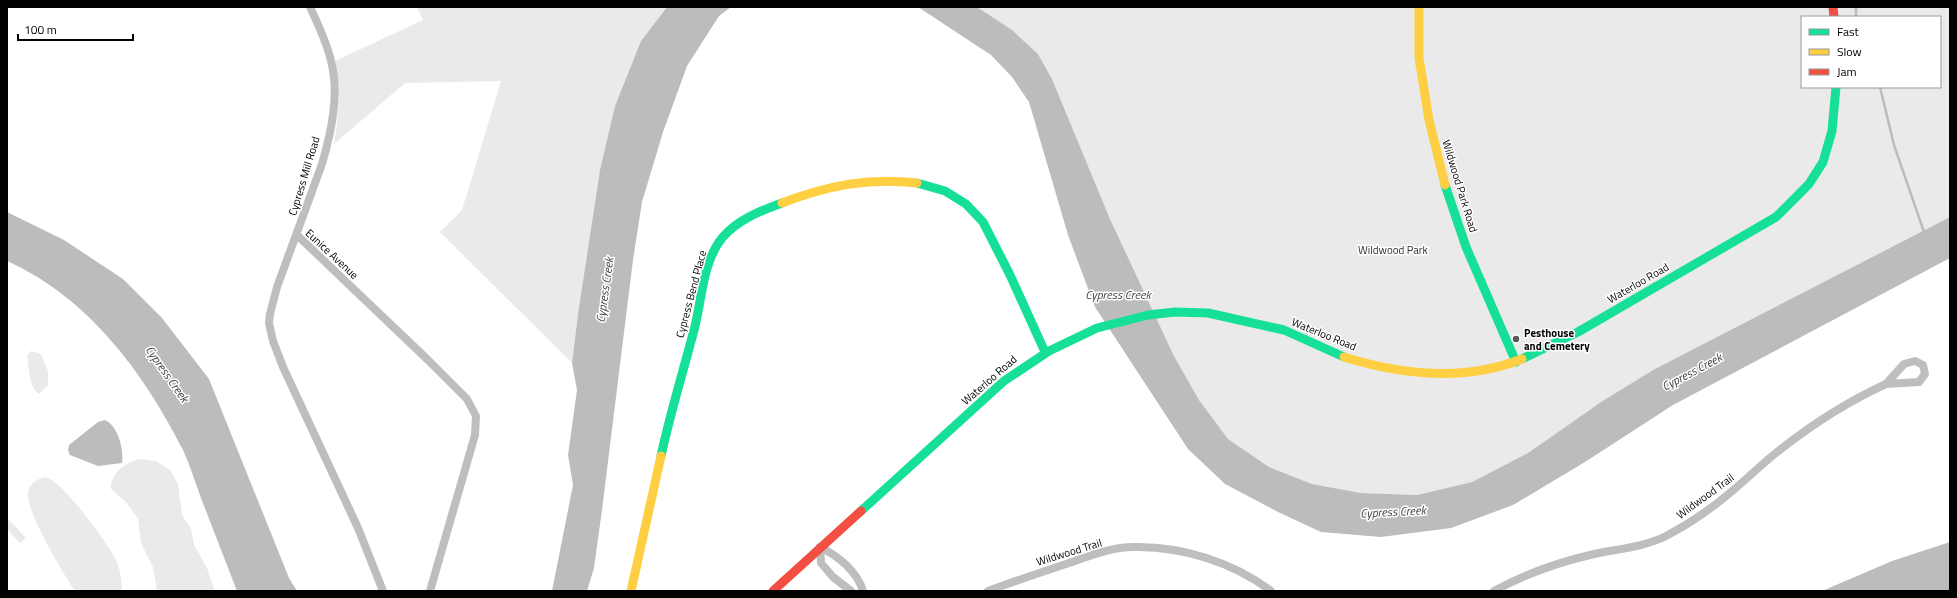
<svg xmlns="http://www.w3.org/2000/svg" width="1957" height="598" font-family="'Titillium Web',sans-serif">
<rect width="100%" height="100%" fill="#fff"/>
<path fill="#eaeaea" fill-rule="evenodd" d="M 417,7 L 667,7 L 641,41 L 615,106 L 600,170 L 578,314 L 572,363 L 440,232 L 462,210 L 501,81 L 405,83 L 334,144 C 338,117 342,89 335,61 L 423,20 Z
M 977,7 L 1950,7 L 1950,217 L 1653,370 L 1601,402 L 1528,453 L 1472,482 L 1417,495 L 1361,493 L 1312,484 L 1269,467 L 1228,439 L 1199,400 L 1174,356 L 1110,219 L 1052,79 L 1038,54 L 1012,30 ZM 1802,17 L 1940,17 L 1940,87 L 1802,87 Z
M 31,351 L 41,354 L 48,372 L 48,385 L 39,394 C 29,388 29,367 27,356 Z
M 140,459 L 156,461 L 170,470 L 173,475 L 178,484 L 182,515 L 191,529 L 194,545 L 207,568 L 215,591 L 157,591 L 153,567 L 141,543 L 138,519 L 126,502 L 111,489 C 110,473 126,462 140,459 Z
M 45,477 C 63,481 105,540 115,558 C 120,568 122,580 122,591 L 75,591 C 63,573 26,512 28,493 C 29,484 37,479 45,477 Z
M 7,518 L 26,538 L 20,543 L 7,529 Z"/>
<path fill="#bcbcbc" d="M 667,7 L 731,7 L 719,16 L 687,66 L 663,132 L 642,202 L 633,260 L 602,510 L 594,568 L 587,591 L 552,591 L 573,485 L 568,455 L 577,390 L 572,363 L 578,314 L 600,170 L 615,106 L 641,41 Z
M 918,7 L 977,7 L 1012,30 L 1038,54 L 1052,79 L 1110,219 L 1174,356 L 1199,400 L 1228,439 L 1269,467 L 1312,484 L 1361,493 L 1417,495 L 1472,482 L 1528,453 L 1601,402 L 1653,370 L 1950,217 L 1950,258 L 1673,405 L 1585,462 L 1513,505 L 1451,528 L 1381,537 L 1321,532 L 1278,512 L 1225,484 L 1188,449 L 1095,307 L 1068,235 L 1029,102 L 1012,77 L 991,55 Z
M 7,212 L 64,240 L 123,279 L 162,318 L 209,379 L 289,578 L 297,591 L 237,591 C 225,560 213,529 201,498 C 195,482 190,465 183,450 C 144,373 88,297 7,261 Z
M 105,420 C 118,426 124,449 122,463 L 98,466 L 70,455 L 68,450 L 69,445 L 98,422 Z
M 1950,542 L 1950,591 L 1822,591 L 1892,561 Z"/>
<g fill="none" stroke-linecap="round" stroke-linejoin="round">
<path stroke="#bcbcbc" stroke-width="2.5" d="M 1856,7 L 1856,17
M 1880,87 L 1894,145 L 1924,232"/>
<path stroke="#bebebe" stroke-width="8" d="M 310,7 C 318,24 327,43 331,61 C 340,94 331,133 322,164 L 277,287 L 270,314 L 269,323 L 273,341 L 283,367 L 358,528 L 383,591
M 297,235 L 428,360 L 467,399 L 476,416 L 475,435 L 430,591
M 1915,361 L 1923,365 L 1925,374 L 1919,382 L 1886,384 L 1904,364 Z
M 851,591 L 833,577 L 821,563 L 820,547 C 838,556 857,571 863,591
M 988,591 C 1015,581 1042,572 1069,563 C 1089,556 1111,547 1134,547 C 1181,546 1233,562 1271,591
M 1494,591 C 1525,574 1556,563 1590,555 C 1615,549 1642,548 1666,536 C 1689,524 1711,509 1731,492 C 1748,478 1764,462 1781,449 C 1814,423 1849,401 1886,384"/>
<path stroke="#16e098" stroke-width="9" d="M 917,183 L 945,191 L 966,204 L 983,222 L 1010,275 L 1045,352
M 1445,185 L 1466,247 L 1516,362
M 1522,359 L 1578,332 L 1776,217 L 1809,184 L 1823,162 L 1832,131 L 1836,87
M 661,456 C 670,414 683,372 694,330 C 702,301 702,263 722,238 C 737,220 760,211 782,203
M 861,511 L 1004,381 L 1049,351 L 1097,328 L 1148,315 L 1175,312 L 1208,313 L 1284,330 L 1344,357"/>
<path stroke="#ffcf43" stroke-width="9" d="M 1419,7 L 1419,58 L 1429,120 L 1445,185
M 782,203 C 826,186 869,177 917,183
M 1344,357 C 1402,375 1464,382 1522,359
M 631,591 L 661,456"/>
<path stroke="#f24e42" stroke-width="9" d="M 1833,7 L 1834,17
M 773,591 L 861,511"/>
</g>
<circle fill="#595959" stroke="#fff" stroke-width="1.5" cx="1516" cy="339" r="4"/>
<g text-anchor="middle" stroke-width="3" stroke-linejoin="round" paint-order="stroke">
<g font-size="11" fill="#000" stroke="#fff">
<text transform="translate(304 176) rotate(-73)" y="4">Cypress Mill Road</text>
<text transform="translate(1460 186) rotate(73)" y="4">Wildwood Park Road</text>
<text transform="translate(332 254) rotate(43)" y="4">Eunice Avenue</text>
<text transform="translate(1638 283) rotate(-30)" y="4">Waterloo Road</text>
<text transform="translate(691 294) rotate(-75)" y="4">Cypress Bend Place</text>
<text transform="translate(1324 334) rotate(22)" y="4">Waterloo Road</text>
<text transform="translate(989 380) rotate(-41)" y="4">Waterloo Road</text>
<text transform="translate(1705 496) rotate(-36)" y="4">Wildwood Trail</text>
<text transform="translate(1069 552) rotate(-17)" y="4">Wildwood Trail</text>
</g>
<g font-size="11" fill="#303030" stroke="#fff">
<text x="1393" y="254">Wildwood Park</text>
</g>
<g font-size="11" font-weight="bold" fill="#000" stroke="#fff" text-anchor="start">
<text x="1524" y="337">Pesthouse<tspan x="1524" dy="13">and Cemetery</tspan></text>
</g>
<g font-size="12" font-style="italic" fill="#414141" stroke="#fff">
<text transform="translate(605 290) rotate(-82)" y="4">Cypress Creek</text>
<text x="1118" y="299">Cypress Creek</text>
<text transform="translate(1692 372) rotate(-28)" y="4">Cypress Creek</text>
<text transform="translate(167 374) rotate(55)" y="4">Cypress Creek</text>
<text transform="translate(1393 512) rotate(-3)" y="4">Cypress Creek</text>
</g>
</g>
<rect width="1957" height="598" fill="none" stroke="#000000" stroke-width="16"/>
<rect x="1801" y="16" width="140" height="72" fill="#ffffff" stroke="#999999"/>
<rect x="1809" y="29" width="20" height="6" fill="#16e098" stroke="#999999"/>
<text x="1837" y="36" font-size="12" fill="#000000">Fast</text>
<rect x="1809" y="49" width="20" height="6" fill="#ffcf43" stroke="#999999"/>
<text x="1837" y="56" font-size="12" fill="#000000">Slow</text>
<rect x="1809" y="69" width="20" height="6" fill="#f24e42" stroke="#999999"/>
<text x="1837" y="76" font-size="12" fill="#000000">Jam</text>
<path d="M18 34v6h115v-6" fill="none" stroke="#000000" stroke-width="2"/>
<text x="24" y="34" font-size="12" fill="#000000" stroke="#ffffff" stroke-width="3" paint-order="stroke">100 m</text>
</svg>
